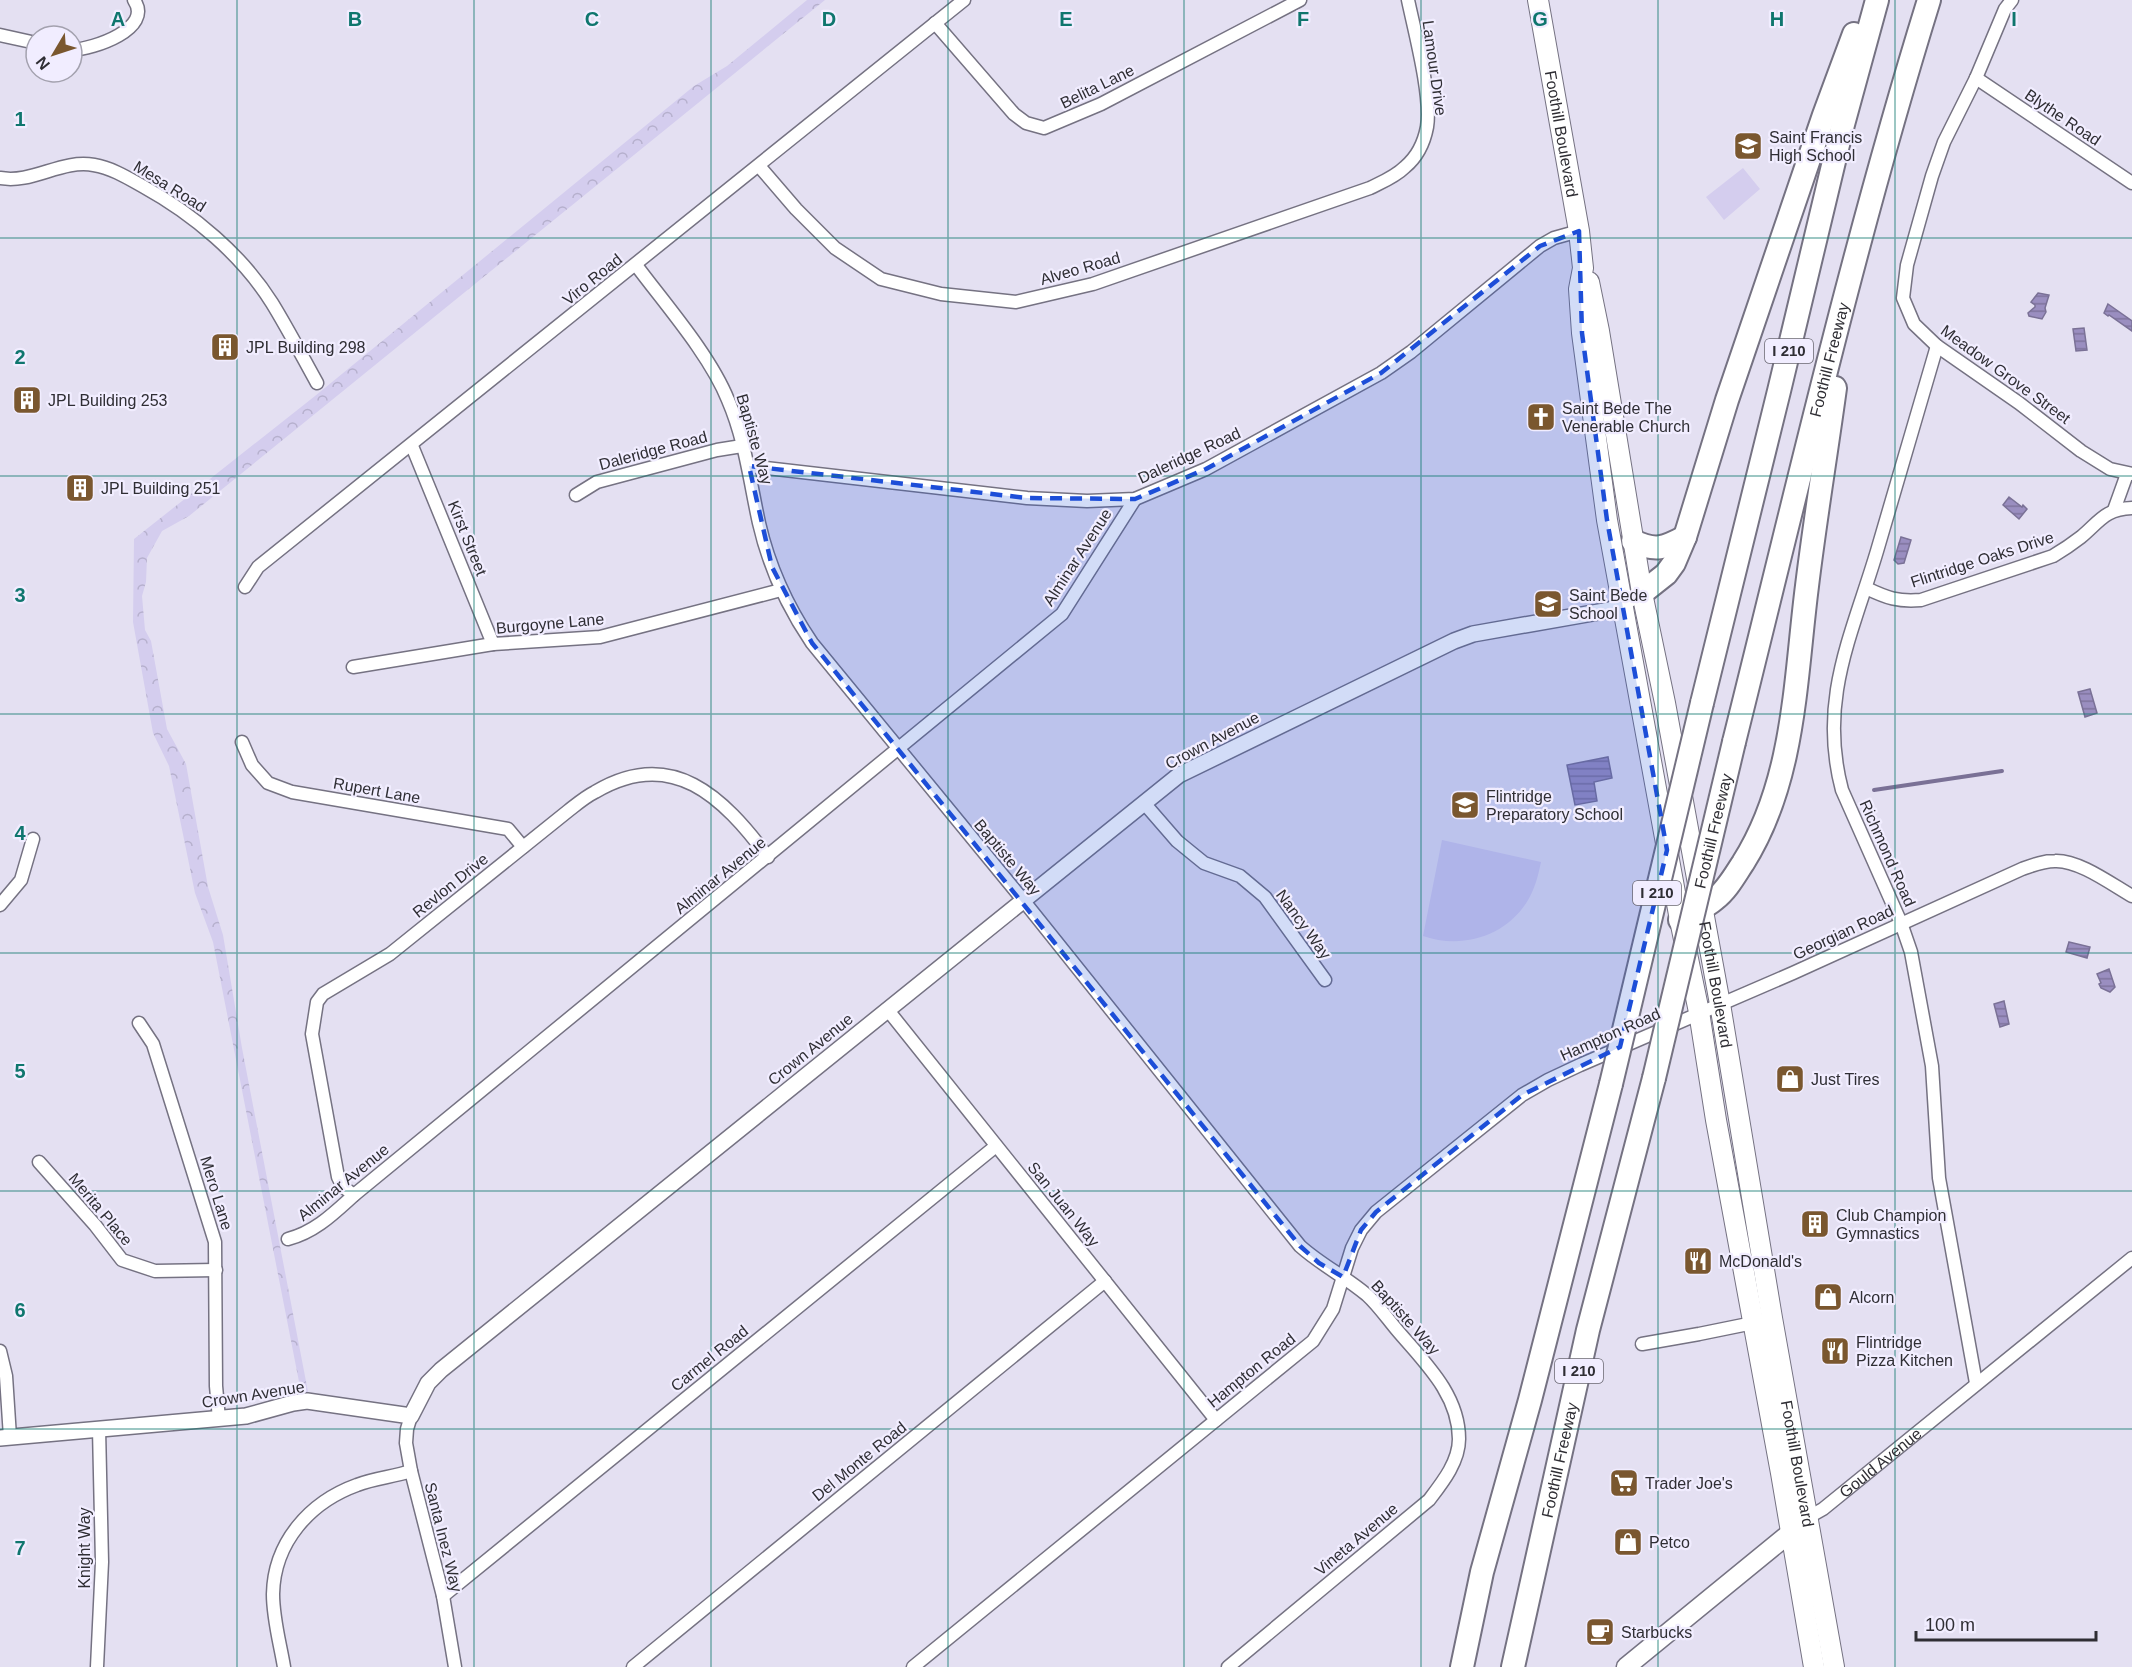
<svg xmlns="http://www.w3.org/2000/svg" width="2132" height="1667" font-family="Helvetica,sans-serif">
<defs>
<pattern id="forest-crowns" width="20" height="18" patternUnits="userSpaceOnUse" patternTransform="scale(1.5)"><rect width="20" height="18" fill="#d4cdee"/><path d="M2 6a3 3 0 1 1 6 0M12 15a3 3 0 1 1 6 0" fill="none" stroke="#b6b0cd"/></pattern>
<pattern id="water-rules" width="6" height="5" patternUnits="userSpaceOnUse" patternTransform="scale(1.5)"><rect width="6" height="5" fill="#9a8ec0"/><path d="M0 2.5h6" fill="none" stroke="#7e749d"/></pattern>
</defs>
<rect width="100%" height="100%" fill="#e4e0f2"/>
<path fill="url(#forest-crowns)" d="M 807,0 L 825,0 L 189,516 L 162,531 L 147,558 L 146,582 L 142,596 L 145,630 L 151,641 L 167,729 L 186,764 L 208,887 L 223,935 L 242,1048 L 309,1397 L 302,1397 L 213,942 L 195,893 L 169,766 L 153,733 L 133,622 L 134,539 L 315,396 L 694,86 L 727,66 Z"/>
<path fill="#d4cdee" d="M 1743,168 L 1760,189 L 1724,220 L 1706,197 Z
M 1442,840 L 1541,862 C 1539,871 1537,881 1533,890 C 1515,933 1466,951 1423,936 Z"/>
<path fill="url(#water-rules)" stroke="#7a7196" stroke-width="1.5" d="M 2038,293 L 2049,295 L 2045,308 L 2046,312 L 2042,319 L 2029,316 L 2028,313 L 2035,307 L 2035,305 L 2031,302 Z
M 2108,304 L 2132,321 L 2132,331 L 2109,315 L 2108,316 L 2104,313 Z
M 2084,328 L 2087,350 L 2076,351 L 2073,329 Z
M 2009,497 L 2022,507 L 2023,505 L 2027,509 L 2019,519 L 2003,505 Z
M 1901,537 L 1911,540 L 1904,563 L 1898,564 L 1894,560 Z
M 2090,689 L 2097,713 L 2085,717 L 2078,692 Z
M 1608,757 L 1612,778 L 1594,782 L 1597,801 L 1575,805 L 1567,765 Z
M 2069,942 L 2090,947 L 2087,958 L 2066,952 Z
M 2109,969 L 2115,987 L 2110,992 L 2101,988 L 2099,984 L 2101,983 L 2097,974 Z
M 2004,1001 L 2009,1024 L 2000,1027 L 1994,1004 Z"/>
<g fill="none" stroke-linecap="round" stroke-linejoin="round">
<path stroke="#7a7196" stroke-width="4" d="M 1874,790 L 2002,771"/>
<g stroke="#757282" stroke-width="15">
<g id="minor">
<path d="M 2012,0 L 2005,9 L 1976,78 L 1944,142 L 1932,176 L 1907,265 L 1903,298 L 1914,324 L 1937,346 L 2019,403 L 2081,451 L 2110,469 L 2132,474"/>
<path d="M 935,23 L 1014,114 L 1026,123 L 1044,128 L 1101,104 L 1300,0"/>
<path d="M 0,35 L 36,43"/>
<path d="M 72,50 C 93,49 154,29 134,0"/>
<path d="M 1976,78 L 2132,183"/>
<path d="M 759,166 L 796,209 L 835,248 L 881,279 L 941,294 L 1016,302 L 1093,284 L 1370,188 C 1382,182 1395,177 1405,167 C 1417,157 1424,143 1427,127 C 1432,97 1415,33 1408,0"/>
<path d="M 0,178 C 33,184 61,159 94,165 C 112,168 128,178 144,187 C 193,214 242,255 272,303 C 288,329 302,356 317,383"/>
<path d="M 636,265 C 665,304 710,355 728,400 C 745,439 750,482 759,523 C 769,567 787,606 812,643 L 1023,900 L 1300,1246 C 1321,1265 1346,1277 1367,1295 C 1378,1305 1387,1318 1397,1330 C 1424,1362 1459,1394 1459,1439 C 1459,1462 1442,1483 1429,1500 L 1228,1667"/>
<path d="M 1937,346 C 1917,414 1897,483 1877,551 C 1852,635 1818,700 1842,790 L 1901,923 L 1911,952 L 1932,1066 L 1939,1178 L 1976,1383"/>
<path d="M 412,446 L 493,644"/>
<path d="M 749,466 L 1027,498 L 1087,501 L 1135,499 L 1206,469 L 1381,373 L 1411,352 L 1540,246 L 1554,238 L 1579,231"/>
<path d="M 576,495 L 597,482 L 717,450 L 742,446"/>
<path d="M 2114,510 L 2127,474"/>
<path d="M 245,587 L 258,567 L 964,0"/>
<path d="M 1866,588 C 1887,598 1898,602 1921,600 L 2053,556 C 2063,550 2072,544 2081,537 C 2100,521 2105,509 2132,508"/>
<path d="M 353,667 L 493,644 L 600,637 L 781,590"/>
<path d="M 242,742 L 252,765 L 268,783 L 292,792 L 508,829 L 523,847"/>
<path d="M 1144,803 L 1177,841 L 1204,863 L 1240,876 L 1265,897 L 1325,980"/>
<path d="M 0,905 L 21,880 L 33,839"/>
<path d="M 887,1009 L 1216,1420"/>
<path d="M 139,1023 L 153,1044 L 215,1242 L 216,1386 L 219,1419"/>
<path d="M 39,1162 L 95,1225 L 122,1260 L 155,1271 L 216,1270"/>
<path d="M 354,1195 L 343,1187 L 338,1177 L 312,1034 L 317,1002 L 323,994 L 390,954 L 568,811 C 577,804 585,797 595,792 C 672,746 723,797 768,857"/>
<path d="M 288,1239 C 315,1232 333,1214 354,1195 L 1062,614 L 1135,499"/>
<path d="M 1642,1344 L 1699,1334 L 1758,1322"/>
<path d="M 0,1351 L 6,1376 L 10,1437"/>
<path d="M 411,1416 L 407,1429 L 406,1443 L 411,1471 L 443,1596 L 455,1667"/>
<path id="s1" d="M 1807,1518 L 1823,1509 L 2132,1258"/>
<path d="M 443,1596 L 996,1146"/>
<path d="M 97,1667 L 102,1562 L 99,1429"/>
<path d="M 284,1667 C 280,1643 273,1619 273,1594 C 274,1542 310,1502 357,1485 C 374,1478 393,1477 411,1471"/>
<path d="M 633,1667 L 1105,1281"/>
<path d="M 913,1667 L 1313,1341 L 1333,1309 L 1352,1248 L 1361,1230 L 1376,1212 L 1522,1095 L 1548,1080 L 1580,1065 L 1793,973 L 2022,869 C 2033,865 2043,861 2055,861 C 2079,860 2111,884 2132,896"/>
</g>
</g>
<g stroke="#757282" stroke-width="18">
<path id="tertiary" d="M 0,1438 L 246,1416 L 293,1403 L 307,1401 L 411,1416 L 428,1383 L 441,1370 L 1179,775 L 1454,641 L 1473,634 L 1610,610 L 1642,593"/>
</g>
<g stroke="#757282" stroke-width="21">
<path id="secondary" d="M 1626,1667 L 1801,1524"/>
</g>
<g stroke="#757282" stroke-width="22">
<g id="primary">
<path id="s2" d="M 1538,0 L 1579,231 L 1583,268 L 1579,289 L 1582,333 L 1607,520 L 1680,920 L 1699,1012 L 1716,1120 L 1781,1473 L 1814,1667"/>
<path id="s3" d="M 1589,282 L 1599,331 L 1642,593 L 1665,703 L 1720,1004 L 1772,1318 L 1834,1667"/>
</g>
</g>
<g stroke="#757282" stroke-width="26">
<g id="motorway">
<path d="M 1633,541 C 1656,552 1664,548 1685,537"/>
<path d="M 1642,593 L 1666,574 L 1674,563 L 1685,537 L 1727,400 L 1824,115 L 1854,34"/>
<path d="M 1702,703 L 1779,391 L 1842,128 L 1877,0"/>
<path id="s4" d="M 1734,742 C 1796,494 1853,245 1929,0"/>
<path d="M 1680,920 C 1691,913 1705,908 1715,899 C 1727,890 1735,875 1743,863 C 1795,781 1795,680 1807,586 C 1815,520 1826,454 1835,388"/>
<path d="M 1462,1667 L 1482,1572 L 1530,1400 L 1611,1084"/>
<path id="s5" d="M 1513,1667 L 1588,1330 L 1654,1078"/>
</g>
</g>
<use href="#minor" stroke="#fff" stroke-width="12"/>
<use href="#tertiary" stroke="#fff" stroke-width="15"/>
<use href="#secondary" stroke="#fff" stroke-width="18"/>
<use href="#primary" stroke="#fff" stroke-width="20"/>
<use href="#motorway" stroke="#fff" stroke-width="22"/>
<g stroke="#757282" stroke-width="26" stroke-linecap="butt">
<g id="motorway-bridge">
<path id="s6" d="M 1654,1078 L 1734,742"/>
<path d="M 1611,1084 L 1702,703"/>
</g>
</g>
<use href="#motorway-bridge" stroke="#fff" stroke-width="22"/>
</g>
<path fill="#1d4ed8" fill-opacity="0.2" stroke="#1d4ed8" stroke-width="4.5" stroke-dasharray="12 8" stroke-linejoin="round" d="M 1579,231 L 1582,333 L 1607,520 L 1667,850 L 1620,1047 L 1522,1095 L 1376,1212 L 1361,1230 L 1343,1277 L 1319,1263 L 1300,1246 L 812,643 L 772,567 L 749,466 L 1027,498 L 1135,499 L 1206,469 L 1381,373 L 1540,246 Z"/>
<path fill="none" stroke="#0f766e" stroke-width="1.5" stroke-opacity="0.55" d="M 237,0 L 237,1667M 474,0 L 474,1667M 711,0 L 711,1667M 948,0 L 948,1667M 1184,0 L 1184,1667M 1421,0 L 1421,1667M 1658,0 L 1658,1667M 1895,0 L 1895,1667M 0,238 L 2132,238M 0,476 L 2132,476M 0,714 L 2132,714M 0,953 L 2132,953M 0,1191 L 2132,1191M 0,1429 L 2132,1429"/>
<defs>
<g id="school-square" transform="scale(1.5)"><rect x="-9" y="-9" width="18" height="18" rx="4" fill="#7a572f" stroke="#f1edff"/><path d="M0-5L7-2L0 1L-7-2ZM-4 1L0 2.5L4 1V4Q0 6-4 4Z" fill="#fff"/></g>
<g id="building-square" transform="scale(1.5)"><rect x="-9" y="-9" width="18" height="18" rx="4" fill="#7a572f" stroke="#f1edff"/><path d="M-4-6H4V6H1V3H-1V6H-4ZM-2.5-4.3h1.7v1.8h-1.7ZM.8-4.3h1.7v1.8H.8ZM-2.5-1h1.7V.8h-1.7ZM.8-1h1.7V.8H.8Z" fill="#fff"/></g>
<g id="church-square" transform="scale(1.5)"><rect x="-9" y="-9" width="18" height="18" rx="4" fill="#7a572f" stroke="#f1edff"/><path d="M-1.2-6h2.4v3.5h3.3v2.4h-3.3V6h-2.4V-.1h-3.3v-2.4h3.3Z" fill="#fff"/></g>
<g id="shop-square" transform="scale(1.5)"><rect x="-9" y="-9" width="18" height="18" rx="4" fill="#7a572f" stroke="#f1edff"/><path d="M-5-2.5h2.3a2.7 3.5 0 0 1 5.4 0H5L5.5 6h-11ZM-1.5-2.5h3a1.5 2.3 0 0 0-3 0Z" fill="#fff"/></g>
<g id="restaurant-square" transform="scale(1.5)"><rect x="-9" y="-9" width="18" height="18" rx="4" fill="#7a572f" stroke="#f1edff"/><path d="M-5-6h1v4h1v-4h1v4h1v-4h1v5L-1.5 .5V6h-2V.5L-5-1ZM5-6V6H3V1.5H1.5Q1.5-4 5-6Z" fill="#fff"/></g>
<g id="supermarket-square" transform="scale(1.5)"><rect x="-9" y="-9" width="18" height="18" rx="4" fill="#7a572f" stroke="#f1edff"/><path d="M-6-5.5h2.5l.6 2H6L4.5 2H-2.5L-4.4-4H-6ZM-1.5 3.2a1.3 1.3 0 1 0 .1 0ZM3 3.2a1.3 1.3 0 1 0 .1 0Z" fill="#fff"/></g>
<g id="cafe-square" transform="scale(1.5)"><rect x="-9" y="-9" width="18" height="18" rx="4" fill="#7a572f" stroke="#f1edff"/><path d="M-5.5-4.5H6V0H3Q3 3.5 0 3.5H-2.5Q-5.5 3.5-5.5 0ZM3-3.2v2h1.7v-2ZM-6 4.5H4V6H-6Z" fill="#fff"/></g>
</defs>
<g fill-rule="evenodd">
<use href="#school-square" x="1748" y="146"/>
<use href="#building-square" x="225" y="347"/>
<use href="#building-square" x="27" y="400"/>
<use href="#church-square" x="1541" y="417"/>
<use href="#building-square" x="80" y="488"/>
<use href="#school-square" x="1548" y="604"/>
<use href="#school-square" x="1465" y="805"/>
<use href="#shop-square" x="1790" y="1079"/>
<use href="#building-square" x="1815" y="1224"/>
<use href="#restaurant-square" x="1698" y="1261"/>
<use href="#shop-square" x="1828" y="1297"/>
<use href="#restaurant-square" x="1835" y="1351"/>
<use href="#supermarket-square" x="1624" y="1483"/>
<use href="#shop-square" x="1628" y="1542"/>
<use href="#cafe-square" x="1600" y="1632"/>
</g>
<g text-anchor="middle" stroke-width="4.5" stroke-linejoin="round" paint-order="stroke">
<g fill="#f1edff" stroke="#696771" stroke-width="1.5">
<rect x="1765" y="339" width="48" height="24" rx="4.5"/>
<rect x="1633" y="881" width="48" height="24" rx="4.5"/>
<rect x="1555" y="1359" width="48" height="24" rx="4.5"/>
</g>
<g font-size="15" font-weight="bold" fill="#2f2e34">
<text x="1789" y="356">I 210</text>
<text x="1657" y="898">I 210</text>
<text x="1579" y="1376">I 210</text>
</g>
<g font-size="16" fill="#2f2e34" stroke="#f1edff">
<text transform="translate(1435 68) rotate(82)" y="6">Lamour Drive</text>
<text transform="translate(1097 86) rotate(-26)" y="6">Belita Lane</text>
<text transform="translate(2063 117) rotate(34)" y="6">Blythe Road</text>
<text dy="6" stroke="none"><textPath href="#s2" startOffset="136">Foothill Boulevard</textPath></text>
<text transform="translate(170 186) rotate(32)" y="6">Mesa Road</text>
<text transform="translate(1080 268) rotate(-16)" y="6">Alveo Road</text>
<text transform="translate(592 279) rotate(-39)" y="6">Viro Road</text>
<text dy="6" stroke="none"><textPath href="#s4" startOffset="394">Foothill Freeway</textPath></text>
<text transform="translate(2006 374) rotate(36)" y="6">Meadow Grove Street</text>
<text transform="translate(755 439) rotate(74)" y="6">Baptiste Way</text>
<text transform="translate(653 450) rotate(-15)" y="6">Daleridge Road</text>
<text transform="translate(1189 455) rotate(-25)" y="6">Daleridge Road</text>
<text transform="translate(468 538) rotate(68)" y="6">Kirst Street</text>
<text transform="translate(1077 557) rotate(-57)" y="6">Alminar Avenue</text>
<text transform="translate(1982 559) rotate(-18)" y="6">Flintridge Oaks Drive</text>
<text transform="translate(550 623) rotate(-5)" y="6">Burgoyne Lane</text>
<text transform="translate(1212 740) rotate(-28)" y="6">Crown Avenue</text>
<text transform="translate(377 790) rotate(10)" y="6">Rupert Lane</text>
<text dy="6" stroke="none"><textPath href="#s6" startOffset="254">Foothill Freeway</textPath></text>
<text transform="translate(1888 853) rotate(66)" y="6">Richmond Road</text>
<text transform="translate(1008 857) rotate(50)" y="6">Baptiste Way</text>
<text transform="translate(720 875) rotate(-39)" y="6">Alminar Avenue</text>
<text transform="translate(450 885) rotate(-39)" y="6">Revlon Drive</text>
<text transform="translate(1304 924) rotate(54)" y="6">Nancy Way</text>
<text transform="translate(1843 932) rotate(-25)" y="6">Georgian Road</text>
<text dy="6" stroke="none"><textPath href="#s3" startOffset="714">Foothill Boulevard</textPath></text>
<text transform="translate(1610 1034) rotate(-24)" y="6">Hampton Road</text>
<text transform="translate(810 1049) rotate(-39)" y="6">Crown Avenue</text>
<text transform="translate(343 1182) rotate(-39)" y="6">Alminar Avenue</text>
<text transform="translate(217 1193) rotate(73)" y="6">Mero Lane</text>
<text transform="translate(1064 1204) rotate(51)" y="6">San Juan Way</text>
<text transform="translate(101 1209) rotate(50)" y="6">Merita Place</text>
<text transform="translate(1406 1317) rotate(48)" y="6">Baptiste Way</text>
<text transform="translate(709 1358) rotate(-39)" y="6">Carmel Road</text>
<text transform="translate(1251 1370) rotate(-39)" y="6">Hampton Road</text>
<text transform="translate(253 1394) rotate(-9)" y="6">Crown Avenue</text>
<text transform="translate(859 1461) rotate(-39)" y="6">Del Monte Road</text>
<text dy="6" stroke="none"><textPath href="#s5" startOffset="212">Foothill Freeway</textPath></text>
<text dy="6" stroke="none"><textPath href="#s3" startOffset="1200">Foothill Boulevard</textPath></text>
<text dy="6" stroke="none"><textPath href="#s1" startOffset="92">Gould Avenue</textPath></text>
<text transform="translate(444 1537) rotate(76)" y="6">Santa Inez Way</text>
<text transform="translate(1356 1539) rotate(-40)" y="6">Vineta Avenue</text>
<text transform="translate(84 1548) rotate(-90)" y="6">Knight Way</text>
</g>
<g font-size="16" fill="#2f2e34" stroke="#f1edff" text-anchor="start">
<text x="1769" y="143">Saint Francis<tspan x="1769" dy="18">High School</tspan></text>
<text x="246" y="353">JPL Building 298</text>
<text x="48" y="406">JPL Building 253</text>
<text x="1562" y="414">Saint Bede The<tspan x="1562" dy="18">Venerable Church</tspan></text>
<text x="101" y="494">JPL Building 251</text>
<text x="1569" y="601">Saint Bede<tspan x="1569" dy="18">School</tspan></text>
<text x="1486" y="802">Flintridge<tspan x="1486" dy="18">Preparatory School</tspan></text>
<text x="1811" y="1085">Just Tires</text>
<text x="1836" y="1221">Club Champion<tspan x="1836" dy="18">Gymnastics</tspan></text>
<text x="1719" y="1267">McDonald's</text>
<text x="1849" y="1303">Alcorn</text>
<text x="1856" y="1348">Flintridge<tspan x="1856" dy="18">Pizza Kitchen</tspan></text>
<text x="1645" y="1489">Trader Joe's</text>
<text x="1649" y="1548">Petco</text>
<text x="1621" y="1638">Starbucks</text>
</g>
</g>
<g font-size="20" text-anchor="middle" font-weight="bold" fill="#0f766e" stroke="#f1edff" stroke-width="4.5" stroke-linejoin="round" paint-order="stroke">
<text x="118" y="26">A</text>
<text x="355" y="26">B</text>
<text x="592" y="26">C</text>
<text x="829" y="26">D</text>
<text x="1066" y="26">E</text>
<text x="1303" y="26">F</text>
<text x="1540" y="26">G</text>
<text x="1777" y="26">H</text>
<text x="2014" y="26">I</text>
<text x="20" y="126">1</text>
<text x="20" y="364">2</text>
<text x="20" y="602">3</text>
<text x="20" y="840">4</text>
<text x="20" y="1078">5</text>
<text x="20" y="1317">6</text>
<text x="20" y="1555">7</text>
</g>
<g transform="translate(54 54) rotate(231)"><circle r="28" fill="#f1edff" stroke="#a3a1ae" stroke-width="1.5"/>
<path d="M0-4.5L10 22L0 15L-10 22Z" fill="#7a572f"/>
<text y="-9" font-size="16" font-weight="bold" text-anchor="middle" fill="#2f2e34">N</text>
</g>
<path d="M1916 1631v9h180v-9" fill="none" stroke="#2f2e34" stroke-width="3"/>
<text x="1925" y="1631" font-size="18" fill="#2f2e34" stroke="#f1edff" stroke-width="4.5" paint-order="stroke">100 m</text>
</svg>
